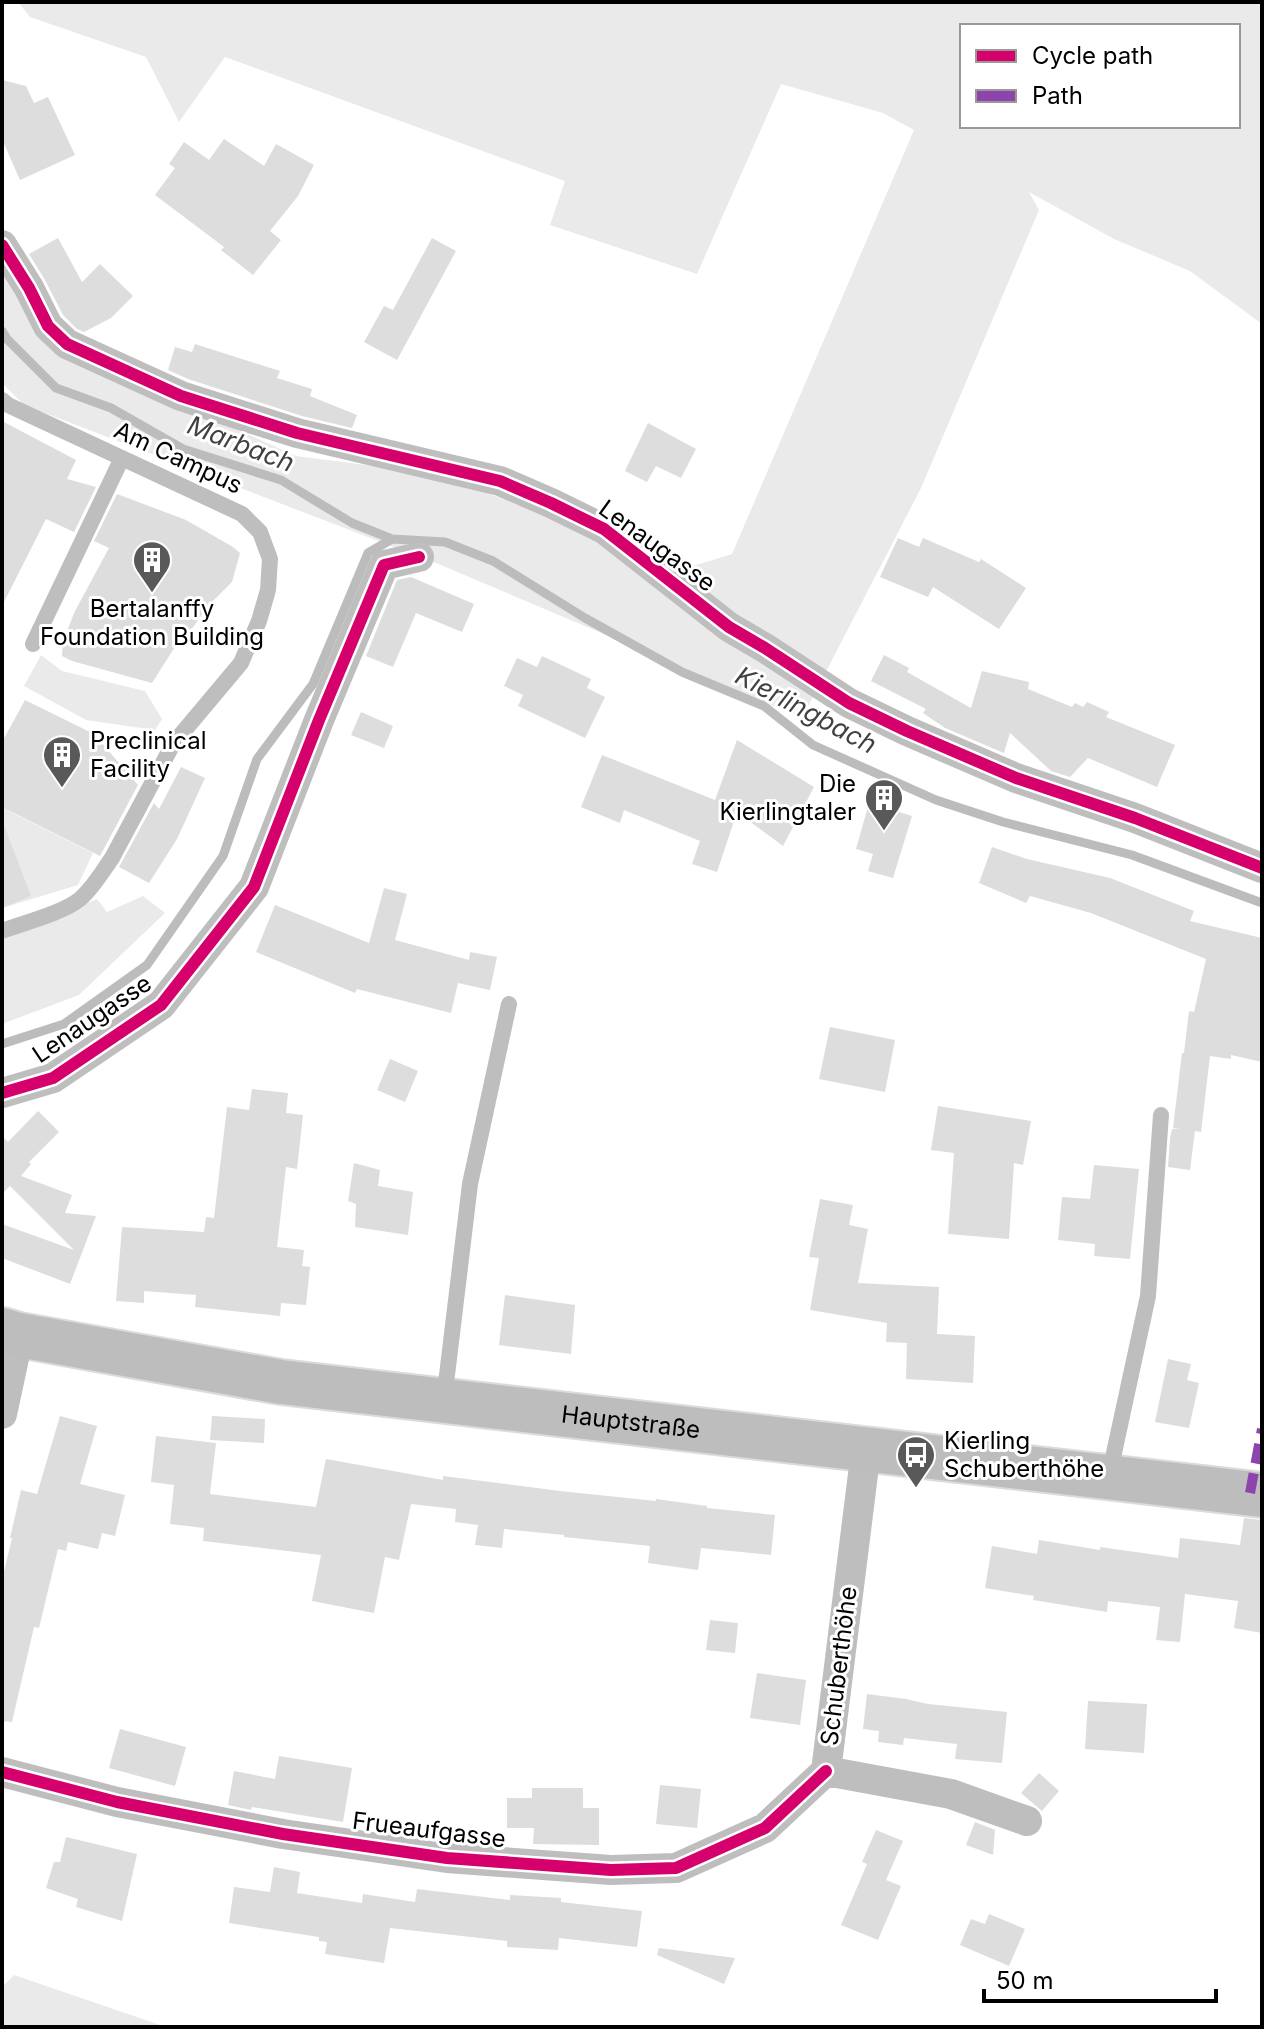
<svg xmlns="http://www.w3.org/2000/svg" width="1264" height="2029" font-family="Inter,sans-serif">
<rect width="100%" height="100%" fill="#fff"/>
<path fill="#eaeaea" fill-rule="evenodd" d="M 18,2 L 1262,2 L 1262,324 L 1190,271 L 1114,239 L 1029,192 L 1039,210 L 921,488 L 802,718 L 441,565 L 24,405 L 2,383 L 2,258 L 35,321 L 183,405 L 296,456 L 390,468 L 477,489 L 563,522 L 677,571 L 732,554 L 914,130 L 883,113 L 781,84 L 697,274 L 550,225 L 565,181 L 225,57 L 179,122 L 146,57 L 30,17 ZM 962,26 L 1238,26 L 1238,126 L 962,126 Z
M 41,655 L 62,671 L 145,691 L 162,719 L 155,730 L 86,720 L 24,686 Z
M 2,804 L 13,813 L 93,853 L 78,885 L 2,908 Z
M 143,896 L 165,913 L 79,995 L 2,1024 L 2,940 L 97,899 L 107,912 Z
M 14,1975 L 166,2027 L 2,2027 L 2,1987 Z"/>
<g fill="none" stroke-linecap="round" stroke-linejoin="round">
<path stroke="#bcbcbc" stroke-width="9" d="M 2,331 L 7,339 L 56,388 L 111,408 L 183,449 L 281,480 L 352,523 L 392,539 L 445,542 L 493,561 L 585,618 L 682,672 L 764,706 L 813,745 L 936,800 L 1003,822 L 1132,855 L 1262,903
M 2,1044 L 64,1024 L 147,965 L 223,856 L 257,759 L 313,684 L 368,553 L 392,539"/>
</g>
<path fill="#ddd" d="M 2,80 L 26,86 L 34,103 L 48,97 L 75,155 L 20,180 L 2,139 Z
M 224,139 L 264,166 L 276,144 L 314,165 L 298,196 L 270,231 L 281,240 L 253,275 L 221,250 L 224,247 L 155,195 L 175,168 L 169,164 L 184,142 L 209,160 Z
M 58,238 L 82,282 L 100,264 L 133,296 L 111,318 L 84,332 L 77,329 L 63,315 L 45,280 L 29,254 Z
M 432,238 L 456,251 L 397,360 L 364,342 L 384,306 L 393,310 Z
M 195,344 L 280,371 L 277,378 L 312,389 L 310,396 L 357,415 L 352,428 L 302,416 L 188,379 L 168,370 L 175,347 L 192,352 Z
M 2,421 L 76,460 L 67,479 L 96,487 L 74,532 L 46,519 L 2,606 Z
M 648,423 L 696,449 L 681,478 L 656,466 L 647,482 L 625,471 Z
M 117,494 L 186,520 L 233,547 L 240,553 L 232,582 L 208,606 L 194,626 L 178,642 L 152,683 L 72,661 L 62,656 L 63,641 L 75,611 L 109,548 L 94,541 Z
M 898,538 L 919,547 L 923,538 L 979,562 L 981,559 L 1026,588 L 999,629 L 933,587 L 928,597 L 880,577 Z
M 411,577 L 474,604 L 462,632 L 416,613 L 393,667 L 366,656 L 397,580 Z
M 884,655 L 909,668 L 907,672 L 971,708 L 982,671 L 1029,682 L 1028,689 L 1072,707 L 1075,703 L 1083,707 L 1087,702 L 1109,712 L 1106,717 L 1175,745 L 1157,787 L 1088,758 L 1070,777 L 1051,771 L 1010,733 L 1004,753 L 945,728 L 923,713 L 926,709 L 871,681 Z
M 542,656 L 591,679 L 587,688 L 605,697 L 585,738 L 518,706 L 523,695 L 504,686 L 517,658 L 537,667 Z
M 25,700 L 94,734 L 138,785 L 100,856 L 2,807 L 2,742 Z
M 361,712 L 393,726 L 384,748 L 351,735 Z
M 737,740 L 814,787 L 783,846 L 737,812 L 717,872 L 692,864 L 700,841 L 624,810 L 620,823 L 581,807 L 602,755 L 715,800 Z
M 181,767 L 205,778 L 177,839 L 149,883 L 119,867 L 154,803 L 159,809 Z
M 869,803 L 912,816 L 893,878 L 868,871 L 873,854 L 856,849 Z
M 2,825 L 4,825 L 31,896 L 2,908 Z
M 992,847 L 1027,859 L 1110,878 L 1194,911 L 1190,921 L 1262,938 L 1262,1062 L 1231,1055 L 1231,1059 L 1210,1056 L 1201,1132 L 1195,1131 L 1190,1170 L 1168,1167 L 1170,1138 L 1172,1129 L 1180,1129 L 1173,1128 L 1182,1053 L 1184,1053 L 1189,1011 L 1194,1012 L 1206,959 L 1091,913 L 1030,896 L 1026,903 L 979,883 Z
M 384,888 L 407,894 L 395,940 L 469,960 L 470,952 L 497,957 L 490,990 L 458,983 L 451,1013 L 357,989 L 355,993 L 256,952 L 275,905 L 369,943 Z
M 830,1027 L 895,1040 L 885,1092 L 819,1079 Z
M 390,1059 L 418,1071 L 405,1102 L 377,1090 Z
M 252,1089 L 288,1093 L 286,1113 L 303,1115 L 297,1169 L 286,1167 L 277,1247 L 304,1250 L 302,1266 L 310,1267 L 306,1305 L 281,1303 L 280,1316 L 195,1307 L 196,1295 L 144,1291 L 144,1303 L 116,1301 L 122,1227 L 204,1232 L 206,1217 L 214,1218 L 227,1107 L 249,1110 Z
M 938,1106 L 1031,1121 L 1023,1165 L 1014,1163 L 1009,1239 L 948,1234 L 954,1153 L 931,1150 Z
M 38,1111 L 59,1132 L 29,1162 L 31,1164 L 21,1176 L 72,1195 L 65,1213 L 96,1216 L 70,1284 L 2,1258 L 2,1224 L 74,1250 L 10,1186 L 2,1194 L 2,1136 L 8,1142 Z
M 354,1163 L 380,1170 L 378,1186 L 413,1192 L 408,1235 L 355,1227 L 356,1204 L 348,1201 Z
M 1094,1165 L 1139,1169 L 1130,1259 L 1094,1256 L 1095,1244 L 1058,1240 L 1062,1197 L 1090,1199 Z
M 820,1199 L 853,1205 L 849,1225 L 868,1229 L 858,1283 L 939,1287 L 937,1334 L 975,1336 L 973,1383 L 906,1379 L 907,1343 L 886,1342 L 887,1323 L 810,1310 L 819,1258 L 809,1257 Z
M 505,1295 L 575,1305 L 571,1354 L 499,1345 Z
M 1168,1359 L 1191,1364 L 1187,1380 L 1199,1383 L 1189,1428 L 1155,1422 Z
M 60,1416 L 97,1426 L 80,1484 L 125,1495 L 115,1536 L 102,1533 L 98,1549 L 68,1542 L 66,1551 L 58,1549 L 39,1628 L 34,1627 L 12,1722 L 2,1721 L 2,1580 L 12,1538 L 10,1538 L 21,1490 L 37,1494 Z
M 212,1416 L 265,1419 L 264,1443 L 210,1440 Z
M 156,1436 L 216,1443 L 210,1494 L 316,1507 L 326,1459 L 443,1480 L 443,1476 L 560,1491 L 656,1501 L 656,1499 L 707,1506 L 707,1508 L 775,1515 L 771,1555 L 701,1548 L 698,1570 L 648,1563 L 650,1546 L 564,1537 L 564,1535 L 504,1529 L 502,1548 L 475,1545 L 478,1525 L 455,1522 L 456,1509 L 411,1504 L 399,1560 L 385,1557 L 374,1613 L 312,1601 L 321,1555 L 203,1541 L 204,1528 L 170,1524 L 174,1485 L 151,1482 Z
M 1244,1518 L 1262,1520 L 1262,1633 L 1234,1628 L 1238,1601 L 1185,1594 L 1180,1642 L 1156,1640 L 1160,1607 L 1108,1601 L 1107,1612 L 1033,1600 L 1034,1596 L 985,1588 L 992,1546 L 1037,1554 L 1039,1540 L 1100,1550 L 1100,1547 L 1178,1558 L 1180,1538 L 1240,1545 Z
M 710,1620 L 738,1623 L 735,1653 L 706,1650 Z
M 757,1673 L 806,1680 L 800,1725 L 750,1718 Z
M 867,1694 L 906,1699 L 928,1704 L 1007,1712 L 1002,1763 L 955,1759 L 957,1744 L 904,1738 L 903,1745 L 878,1742 L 879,1731 L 863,1729 Z
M 1088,1701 L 1147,1704 L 1144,1753 L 1085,1749 Z
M 120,1729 L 186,1747 L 175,1786 L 109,1768 Z
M 279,1756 L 352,1768 L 343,1822 L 252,1807 L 251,1810 L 228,1805 L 234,1771 L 275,1779 Z
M 1039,1773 L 1059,1791 L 1042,1811 L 1021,1793 Z
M 660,1785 L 701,1789 L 697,1828 L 656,1824 Z
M 532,1788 L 583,1788 L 583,1808 L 599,1808 L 599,1845 L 533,1844 L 534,1828 L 507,1828 L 507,1798 L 532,1798 Z
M 975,1822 L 995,1830 L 993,1855 L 966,1845 Z
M 876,1830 L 903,1841 L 886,1880 L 901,1886 L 878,1940 L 841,1925 L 867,1864 L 862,1862 Z
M 66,1837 L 137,1854 L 122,1921 L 76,1907 L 78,1899 L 46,1888 L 54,1862 L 60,1862 Z
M 274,1867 L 300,1872 L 297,1893 L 362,1903 L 363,1894 L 415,1902 L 417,1889 L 510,1900 L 510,1895 L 561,1898 L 561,1902 L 642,1911 L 637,1947 L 559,1938 L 558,1950 L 507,1947 L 507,1941 L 390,1928 L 384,1963 L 325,1954 L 327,1942 L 319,1941 L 319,1937 L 229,1923 L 234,1887 L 270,1892 Z
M 989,1914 L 1025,1929 L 1009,1966 L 960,1945 L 971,1919 L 985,1924 Z
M 659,1948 L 735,1958 L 724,1984 L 657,1955 Z"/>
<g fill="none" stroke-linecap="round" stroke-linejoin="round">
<g stroke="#dbdbdb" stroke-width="48">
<g id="primary">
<path id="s1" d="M 2,1330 L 19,1335 L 281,1382 L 1262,1495"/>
</g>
</g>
<path stroke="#bebebe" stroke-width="16" d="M 2,400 L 8,405 L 38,419 L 242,514 L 260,532 L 270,559 L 268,590 L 259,621 L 241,663 L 173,744 L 112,858 C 102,872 93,888 80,899 C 63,913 23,923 2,931
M 33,644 L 122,458
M 444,1400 L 470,1184 L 509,1004
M 1109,1476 L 1148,1296 L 1161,1115"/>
<path stroke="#bebebe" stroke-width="30" d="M 2,245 L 29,288 L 48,326 L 67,344 L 181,396 L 297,433 L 500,481 L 551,503 L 604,529 L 729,627 L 765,648 L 849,703 L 907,731 L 1016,778 L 1135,818 L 1262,868
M 2,1093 L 53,1078 L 161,1005 L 254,887 L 319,720 L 384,565 L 419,557
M 2,1414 L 19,1335
M 866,1450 L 826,1771 L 951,1794 L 1027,1821
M 2,1772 L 117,1802 L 283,1834 L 447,1858 L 611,1870 L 676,1868 L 765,1828 L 826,1771"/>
<use href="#primary" stroke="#bdbdbd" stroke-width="44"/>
<path stroke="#8e44ad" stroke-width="10" stroke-dasharray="20 10" stroke-linecap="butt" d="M 1250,1493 L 1262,1429"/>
<g stroke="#fff" stroke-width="17">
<path id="cycleway" d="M 2,245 L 29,288 L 48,326 L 67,344 L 181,396 L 297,433 L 500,481 L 551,503 L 604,529 L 729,627 L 765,648 L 849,703 L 907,731 L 1016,778 L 1135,818 L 1262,868
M 2,1093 L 53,1078 L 161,1005 L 254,887 L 319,720 L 384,565 L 419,557
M 2,1772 L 117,1802 L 283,1834 L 447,1858 L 611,1870 L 676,1868 L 765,1828 L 826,1771"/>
</g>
<use href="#cycleway" stroke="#d6006c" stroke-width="12"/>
</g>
<defs>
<g id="building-pin" transform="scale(2)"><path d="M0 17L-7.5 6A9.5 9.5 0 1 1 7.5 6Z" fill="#595959" stroke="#fff"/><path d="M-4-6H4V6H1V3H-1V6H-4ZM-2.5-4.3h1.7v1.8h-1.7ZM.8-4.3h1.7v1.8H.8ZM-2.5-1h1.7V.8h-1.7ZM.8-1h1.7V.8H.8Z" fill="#fff"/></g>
<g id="bus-pin" transform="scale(2)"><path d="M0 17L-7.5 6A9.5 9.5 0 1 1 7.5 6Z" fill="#595959" stroke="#fff"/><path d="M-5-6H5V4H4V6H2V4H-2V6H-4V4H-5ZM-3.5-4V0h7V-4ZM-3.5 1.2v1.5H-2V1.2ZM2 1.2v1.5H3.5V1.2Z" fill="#fff"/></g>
</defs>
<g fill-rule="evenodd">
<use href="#building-pin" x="152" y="560"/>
<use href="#building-pin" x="62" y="755"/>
<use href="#building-pin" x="884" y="798"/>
<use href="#bus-pin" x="916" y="1455"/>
</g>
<g text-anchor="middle" stroke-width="6" stroke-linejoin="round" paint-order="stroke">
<g font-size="24" fill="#000" stroke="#fff">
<text transform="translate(178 458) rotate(25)" y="8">Am Campus</text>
<text transform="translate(657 546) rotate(36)" y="8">Lenaugasse</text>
<text transform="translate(92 1019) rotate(-34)" y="8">Lenaugasse</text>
<text dy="8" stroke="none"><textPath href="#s1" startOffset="636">Hauptstraße</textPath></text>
<text transform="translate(839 1666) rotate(-83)" y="8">Schuberthöhe</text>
<text transform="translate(429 1830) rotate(7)" y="8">Frueaufgasse</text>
</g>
<g font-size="24" fill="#000" stroke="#fff" text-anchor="start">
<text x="152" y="617" text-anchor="middle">Bertalanffy<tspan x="152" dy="28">Foundation Building</tspan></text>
<text x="90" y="749">Preclinical<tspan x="90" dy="28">Facility</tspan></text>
<text x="856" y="792" text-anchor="end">Die<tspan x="856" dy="28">Kierlingtaler</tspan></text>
<text x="944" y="1449">Kierling<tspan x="944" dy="28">Schuberthöhe</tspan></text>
</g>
<g font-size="26" font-style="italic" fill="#414141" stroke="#fff">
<text transform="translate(241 444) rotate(21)" y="9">Marbach</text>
<text transform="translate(806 710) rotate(28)" y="9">Kierlingbach</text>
</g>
</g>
<rect width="1264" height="2029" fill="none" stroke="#000000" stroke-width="8"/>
<rect x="960" y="24" width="280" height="104" fill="#ffffff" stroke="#999999" stroke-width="2"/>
<rect x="976" y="50" width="40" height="12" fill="#d6006c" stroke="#999999" stroke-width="2"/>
<text x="1032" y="64" font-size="24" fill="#000000">Cycle path</text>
<rect x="976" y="90" width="40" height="12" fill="#8e44ad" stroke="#999999" stroke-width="2"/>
<text x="1032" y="104" font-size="24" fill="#000000">Path</text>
<path d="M984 1989v12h232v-12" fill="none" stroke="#000000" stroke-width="4"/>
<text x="996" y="1989" font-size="24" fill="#000000" stroke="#ffffff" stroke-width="6" paint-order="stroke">50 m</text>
</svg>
